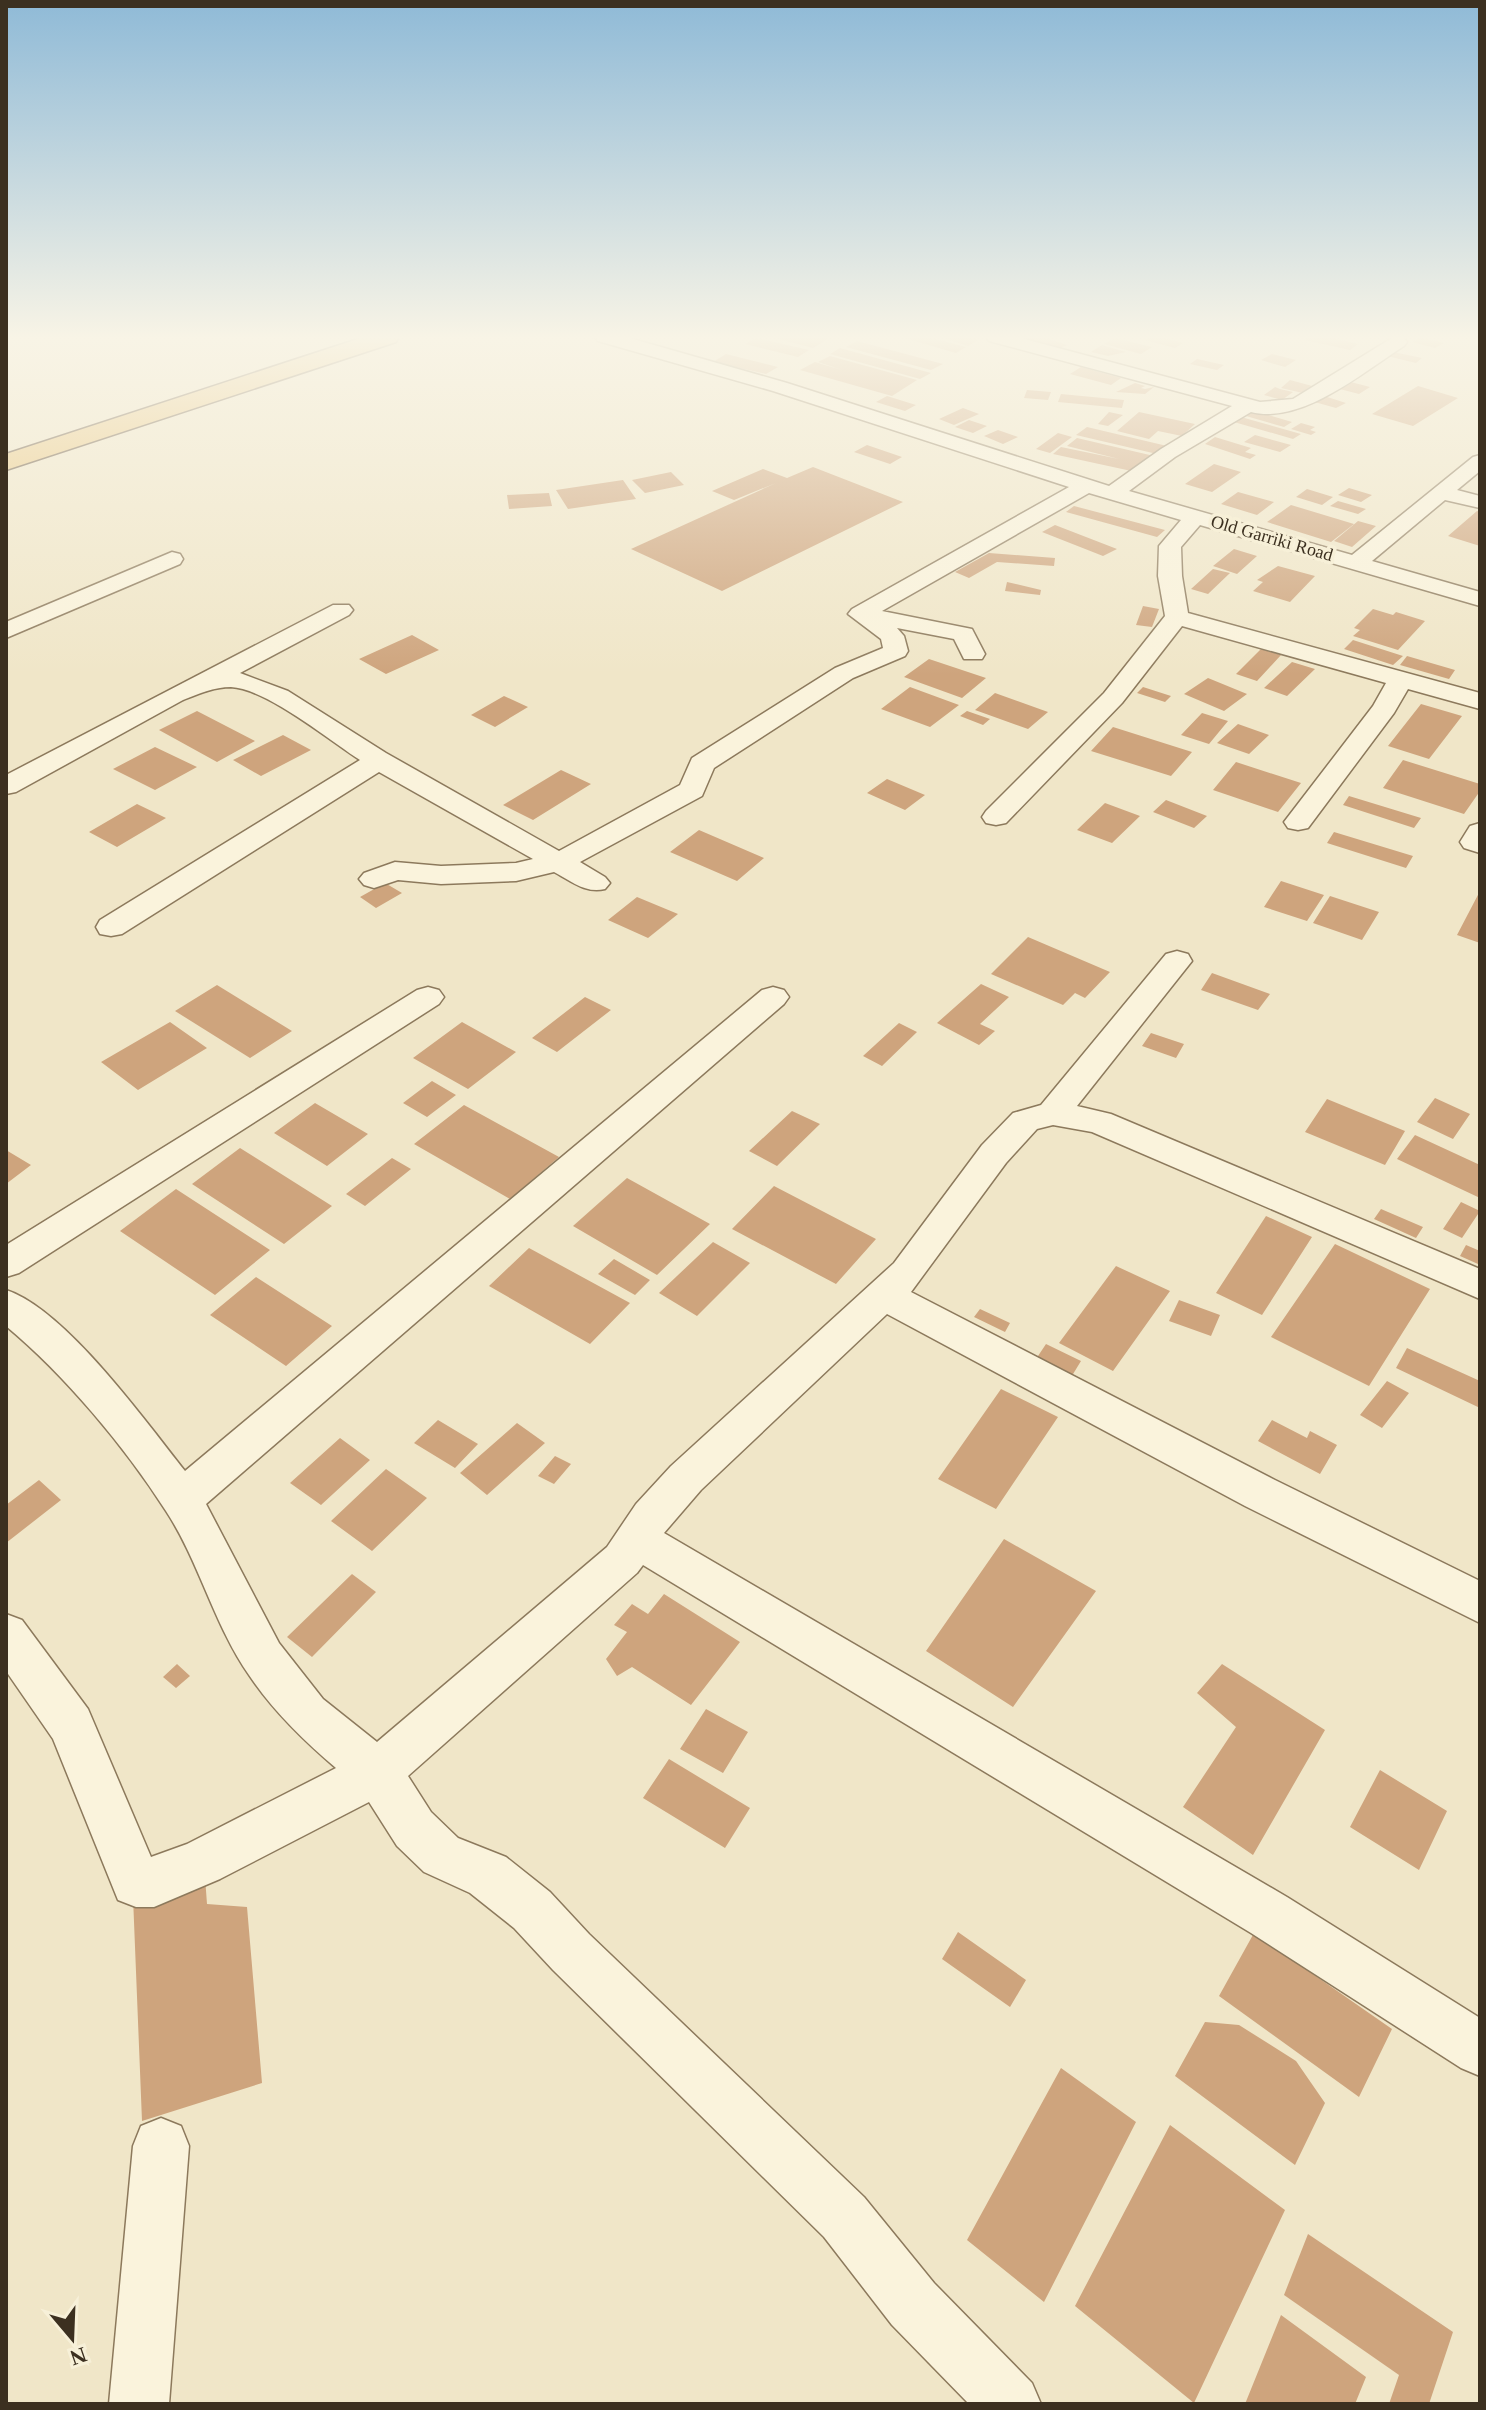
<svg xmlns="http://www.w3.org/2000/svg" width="1486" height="2410" font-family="'Times New Roman',serif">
<rect width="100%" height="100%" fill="#f0e6c8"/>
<path fill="#cea47d" d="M 771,337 L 807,338 L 831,337 L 813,348 Z
M 901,337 L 928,337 L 966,347 L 956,353 Z
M 940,337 L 969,337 L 978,340 L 968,346 Z
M 1018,337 L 1043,337 L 1067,345 L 1057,350 Z
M 1150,337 L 1160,337 L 1183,343 L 1175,348 L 1145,340 Z
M 1309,337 L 1328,337 L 1358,344 L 1350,350 L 1305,340 Z
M 1421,337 L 1424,338 L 1444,343 L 1435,348 L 1412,342 Z
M 756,338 L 809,350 L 798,357 L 745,344 Z
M 1115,338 L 1152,347 L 1141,354 L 1104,344 Z
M 857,341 L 943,364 L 931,370 L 846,347 Z
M 1102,345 L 1126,352 L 1108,356 L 1091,352 Z
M 840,348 L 931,373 L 920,379 L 830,354 Z
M 1393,352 L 1422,358 L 1416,363 L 1387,356 Z
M 726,354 L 778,367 L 766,374 L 713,362 Z
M 1272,354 L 1296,360 L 1285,367 L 1261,360 Z
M 830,356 L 917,380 L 892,396 L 800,370 L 815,362 L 842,370 L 818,362 Z
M 1197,359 L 1224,365 L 1217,370 L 1190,364 Z
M 1081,367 L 1121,378 L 1111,385 L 1070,374 Z
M 1290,380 L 1316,387 L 1307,394 L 1281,388 Z
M 1347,381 L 1370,387 L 1359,394 L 1336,388 Z
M 1135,383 L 1145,386 L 1141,388 L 1145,389 L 1154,387 L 1145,394 L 1116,392 Z
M 1418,386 L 1458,398 L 1413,426 L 1372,414 Z
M 1275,387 L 1280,389 L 1293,392 L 1282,400 L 1264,395 Z
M 1027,390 L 1051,392 L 1048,400 L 1024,398 Z
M 1061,394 L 1124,400 L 1122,408 L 1058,402 Z
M 1321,395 L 1346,403 L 1336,408 L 1311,401 Z
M 887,396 L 916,405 L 905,411 L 876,402 Z
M 963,408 L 979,414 L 954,425 L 939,419 Z
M 1255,411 L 1292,422 L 1284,427 L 1246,416 Z
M 1109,412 L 1123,415 L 1108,426 L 1098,424 Z
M 1139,412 L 1195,424 L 1182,436 L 1158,431 L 1149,439 L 1117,431 Z
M 1241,417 L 1301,434 L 1293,439 L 1234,422 Z
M 969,420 L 987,426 L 973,433 L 955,427 Z
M 1301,423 L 1315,427 L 1310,430 L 1316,432 L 1311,435 L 1291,429 Z
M 1087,427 L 1167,446 L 1157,454 L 1076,435 Z
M 998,430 L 1018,437 L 1003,444 L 984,436 Z
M 1058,433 L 1072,437 L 1050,453 L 1036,449 Z
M 1255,435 L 1291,445 L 1280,452 L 1244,442 Z
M 1215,437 L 1251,448 L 1245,452 L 1256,455 L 1250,459 L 1205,444 Z
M 1077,438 L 1154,456 L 1136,472 L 1053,454 L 1061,447 L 1119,459 L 1067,446 Z
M 867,445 L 902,457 L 890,464 L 854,452 Z
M 1214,464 L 1241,472 L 1212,492 L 1185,484 Z
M 813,467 L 903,502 L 722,591 L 631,549 L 776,483 L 734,500 L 712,491 L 763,469 L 787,478 Z
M 671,472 L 684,485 L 645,493 L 632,480 Z
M 623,480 L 636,499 L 568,509 L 556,490 Z
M 1349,488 L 1372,495 L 1361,502 L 1338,495 Z
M 1307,489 L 1333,497 L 1322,505 L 1296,497 Z
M 1238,492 L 1274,502 L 1257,515 L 1221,504 Z
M 549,493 L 552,506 L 509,509 L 507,495 Z
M 1338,501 L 1366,509 L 1358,514 L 1330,506 Z
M 1291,505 L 1354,524 L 1331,542 L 1267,522 Z
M 1074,506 L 1165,530 L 1157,537 L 1066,512 Z
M 1477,511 L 1480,512 L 1480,546 L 1448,536 Z
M 1358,521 L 1376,526 L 1352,547 L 1334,541 Z
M 1055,525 L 1117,549 L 1103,556 L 1042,532 Z
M 1234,549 L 1257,556 L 1237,574 L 1213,566 Z
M 989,553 L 1055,558 L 1054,566 L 997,562 L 969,578 L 955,572 Z
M 1278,566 L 1315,576 L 1290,602 L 1253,591 L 1263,582 L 1257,580 Z
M 1213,569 L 1230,573 L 1208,594 L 1191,589 Z
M 1007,582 L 1041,590 L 1040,595 L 1005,591 Z
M 1143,606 L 1159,609 L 1152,627 L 1136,625 Z
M 1373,609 L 1393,615 L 1396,612 L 1425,621 L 1398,650 L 1353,636 L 1360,630 L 1354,628 Z
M 412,635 L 439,650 L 386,674 L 359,659 Z
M 1353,640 L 1403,656 L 1393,665 L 1344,649 Z
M 1261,649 L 1281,655 L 1257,681 L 1236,674 Z
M 1407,656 L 1455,670 L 1449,679 L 1400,665 Z
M 929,659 L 986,678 L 962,698 L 904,677 Z
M 1292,662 L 1315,669 L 1287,696 L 1264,688 Z
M 1208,678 L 1247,694 L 1224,711 L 1184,694 Z
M 910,687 L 959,705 L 930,727 L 881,709 Z
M 1143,687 L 1171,696 L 1165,702 L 1137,693 Z
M 995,693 L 1048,712 L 1028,729 L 975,710 Z
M 504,696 L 528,707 L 495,727 L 471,715 Z
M 1421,704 L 1462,716 L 1429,759 L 1388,746 Z
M 197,711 L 255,741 L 217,762 L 159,730 Z
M 967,711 L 990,719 L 983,725 L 960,716 Z
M 1202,713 L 1228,721 L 1209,744 L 1181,735 Z
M 1238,724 L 1269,735 L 1249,754 L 1217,743 Z
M 1113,727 L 1192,752 L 1171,776 L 1091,751 Z
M 283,735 L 311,750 L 261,776 L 233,760 Z
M 155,747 L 197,767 L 155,790 L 113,769 Z
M 1403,760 L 1480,784 L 1480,791 L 1464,814 L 1383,788 Z
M 1236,762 L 1301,783 L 1278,812 L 1213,790 Z
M 561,770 L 591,784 L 533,820 L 503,805 Z
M 887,779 L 925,795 L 905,810 L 867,793 Z
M 1349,796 L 1421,818 L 1414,828 L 1343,805 Z
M 1166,800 L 1207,816 L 1194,828 L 1153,812 Z
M 1105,803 L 1140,816 L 1112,843 L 1077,830 Z
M 137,804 L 166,818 L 117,847 L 89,832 Z
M 699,830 L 764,858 L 737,881 L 670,852 Z
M 1334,832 L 1413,856 L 1406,868 L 1327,843 Z
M 1281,881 L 1324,895 L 1307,921 L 1264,907 Z
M 385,883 L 402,893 L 376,908 L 360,897 Z
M 1480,891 L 1480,943 L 1457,935 Z
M 1330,896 L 1379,912 L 1362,940 L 1313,923 Z
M 637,897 L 678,914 L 648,938 L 608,920 Z
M 1028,937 L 1110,972 L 1085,998 L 1075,993 L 1063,1005 L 991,974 Z
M 1212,973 L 1270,994 L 1258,1010 L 1201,990 Z
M 981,984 L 1009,997 L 980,1024 L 995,1031 L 979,1045 L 937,1023 Z
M 217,985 L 292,1031 L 250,1058 L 175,1011 Z
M 585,997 L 611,1010 L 557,1052 L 532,1038 Z
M 170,1022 L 207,1048 L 138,1090 L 101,1062 Z
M 462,1022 L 516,1052 L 468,1089 L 413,1058 Z
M 899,1023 L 917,1032 L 882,1066 L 863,1056 Z
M 1151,1033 L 1184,1044 L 1176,1058 L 1142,1046 Z
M 432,1081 L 456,1095 L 427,1117 L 403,1103 Z
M 1435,1098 L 1470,1114 L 1453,1139 L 1417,1122 Z
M 1327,1099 L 1405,1131 L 1385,1165 L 1305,1132 Z
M 315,1103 L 368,1134 L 327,1166 L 274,1133 Z
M 464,1105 L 559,1157 L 510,1199 L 414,1144 Z
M 792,1111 L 820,1124 L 777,1166 L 749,1151 Z
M 1415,1135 L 1480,1165 L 1480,1198 L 1397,1159 Z
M 240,1148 L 332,1206 L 284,1244 L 192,1184 Z
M 6,1150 L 31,1165 L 6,1184 Z
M 392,1158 L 411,1169 L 365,1206 L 346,1194 Z
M 627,1178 L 710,1224 L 657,1275 L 573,1226 Z
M 774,1186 L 876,1239 L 836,1284 L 732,1229 Z
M 176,1189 L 270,1250 L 215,1295 L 120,1231 Z
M 1461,1202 L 1480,1211 L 1462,1238 L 1443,1229 Z
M 1381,1209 L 1423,1227 L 1416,1238 L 1374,1219 Z
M 1266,1216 L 1312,1237 L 1262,1315 L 1216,1293 Z
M 713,1242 L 750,1263 L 697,1316 L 659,1293 Z
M 1335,1244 L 1430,1289 L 1369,1386 L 1271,1337 Z
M 1466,1245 L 1480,1251 L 1478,1264 L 1460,1256 Z
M 529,1248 L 630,1303 L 590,1344 L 489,1286 Z
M 614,1259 L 650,1280 L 635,1295 L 598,1274 Z
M 1116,1266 L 1170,1291 L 1113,1371 L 1059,1343 Z
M 256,1277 L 332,1326 L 286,1366 L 210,1315 Z
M 1179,1300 L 1220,1315 L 1211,1336 L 1169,1321 Z
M 980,1309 L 1010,1323 L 1005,1332 L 974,1317 Z
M 1046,1344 L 1081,1361 L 1070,1379 L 1034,1362 Z
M 1407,1348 L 1480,1381 L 1480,1408 L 1396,1368 Z
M 1387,1381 L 1409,1393 L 1382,1428 L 1360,1415 Z
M 1001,1389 L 1058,1417 L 996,1509 L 938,1479 Z
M 438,1420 L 478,1444 L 455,1468 L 414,1443 Z
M 1272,1420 L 1307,1438 L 1310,1431 L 1337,1445 L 1320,1474 L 1258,1441 Z
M 517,1423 L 545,1443 L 487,1495 L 460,1473 Z
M 340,1438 L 370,1460 L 321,1505 L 290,1483 Z
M 555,1456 L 571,1464 L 554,1484 L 538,1476 Z
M 386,1469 L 427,1498 L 372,1551 L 331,1521 Z
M 39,1480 L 61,1500 L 6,1543 L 6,1505 Z
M 1004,1539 L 1096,1591 L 1013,1707 L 926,1651 Z
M 352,1574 L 376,1592 L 312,1657 L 287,1637 Z
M 664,1594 L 740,1642 L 691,1705 L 632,1667 L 617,1676 L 606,1659 L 627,1632 L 614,1625 L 632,1604 L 648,1614 Z
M 177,1664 L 190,1676 L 176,1688 L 163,1677 Z
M 1222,1664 L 1325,1730 L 1253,1855 L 1183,1807 L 1236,1727 L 1197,1693 Z
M 706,1709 L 748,1732 L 723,1773 L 680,1749 Z
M 669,1759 L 750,1808 L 725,1848 L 643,1798 Z
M 1380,1770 L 1447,1811 L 1419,1870 L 1350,1827 Z
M 205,1877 L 207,1904 L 247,1907 L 262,2083 L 142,2121 L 133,1897 Z
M 958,1932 L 1026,1980 L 1010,2007 L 942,1959 Z
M 1254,1933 L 1392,2029 L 1359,2097 L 1219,1996 Z
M 1205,2022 L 1239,2025 L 1296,2061 L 1325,2103 L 1295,2165 L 1175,2076 Z
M 1061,2068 L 1136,2122 L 1044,2302 L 967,2240 Z
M 1170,2125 L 1285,2210 L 1194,2403 L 1075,2306 Z
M 1308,2234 L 1453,2332 L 1429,2404 L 1389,2404 L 1399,2375 L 1284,2295 Z
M 1281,2315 L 1366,2377 L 1355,2404 L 1245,2404 Z"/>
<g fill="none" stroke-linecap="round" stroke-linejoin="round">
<g stroke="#8c795c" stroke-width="3">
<path id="minor" d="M 595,337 L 626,337 L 787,383 L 1109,486 L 1161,449 L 1232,406 L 989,341 L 986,337 L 1017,337 L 1260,402 L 1293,399 L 1392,338 L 1404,338 L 1407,342 L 1404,346 C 1363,372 1302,425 1251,412 L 1175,457 L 1129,491 L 1352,555 L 1473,457 L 1480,455 L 1480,471 L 1457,490 L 1480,496 L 1480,508 L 1445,500 L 1372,561 L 1480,592 L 1480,606 L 1200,525 L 1181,547 L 1182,576 L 1188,613 L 1480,693 L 1480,709 L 1408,689 L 1394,713 L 1308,828 L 1298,830 L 1288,828 L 1284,822 L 1373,706 L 1386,683 L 1182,626 L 1122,703 L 1006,823 L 996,825 L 986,823 L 982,817 L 986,811 L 1104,693 L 1165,616 L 1158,576 L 1159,546 L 1181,520 L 1089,493 L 882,611 L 972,629 L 985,654 L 982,659 L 964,659 L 954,639 L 897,628 L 904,636 L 908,651 L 905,656 L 853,678 L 714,768 L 702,796 L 580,862 L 605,877 L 610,883 L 605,889 C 586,894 571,881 554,872 L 516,881 L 441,884 L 398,880 L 374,888 L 364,885 L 359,879 L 364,873 L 395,862 L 441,866 L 516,863 L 533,859 L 379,772 L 122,934 L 111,936 L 100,934 L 96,927 L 100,920 L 360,760 C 329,740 267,689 231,687 C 214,687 198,694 183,700 L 16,792 L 6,794 L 6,775 L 333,605 L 349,605 L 353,610 L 349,615 L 240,673 L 288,691 L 386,753 L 559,851 L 680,785 L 692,758 L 835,668 L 883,648 L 881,639 L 848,614 L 852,609 L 1069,487 L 773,391 L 598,341 Z
M 172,552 L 180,554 L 183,559 L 180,564 L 6,638 L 6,622 Z
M 1480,823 L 1480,853 L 1464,848 L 1460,842 L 1470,826 Z
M 1177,951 L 1188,954 L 1192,961 L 1077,1106 L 1111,1114 L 1480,1269 L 1480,1299 L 1092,1132 L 1053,1125 L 1037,1129 L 1006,1163 L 911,1292 L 1275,1480 L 1480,1581 L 1480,1623 L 1245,1506 L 887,1314 L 701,1490 L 664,1533 L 1287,1897 L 1480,2018 L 1480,2076 L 1461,2068 L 1251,1933 L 643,1565 L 637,1573 L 408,1776 L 431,1812 L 458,1838 L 506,1857 L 550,1892 L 589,1934 L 864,2197 L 934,2283 L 1032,2383 L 1041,2404 L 969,2404 L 892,2325 L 824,2237 L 553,1970 L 514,1928 L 470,1893 L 424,1872 L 397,1846 L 369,1802 L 220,1879 L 154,1907 L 136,1907 L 118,1900 L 53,1739 L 6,1671 L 6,1614 L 22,1620 L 88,1709 L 151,1857 L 187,1844 L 336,1768 C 303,1740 273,1711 249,1675 C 214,1625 199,1561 166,1511 C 125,1447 65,1375 6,1326 L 6,1290 C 65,1309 146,1422 185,1471 L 762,990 L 773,987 L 784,990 L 789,997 L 784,1004 L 206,1504 L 279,1643 L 323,1699 L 377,1742 L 607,1547 L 636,1504 L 671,1466 L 894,1263 L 982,1145 L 1013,1113 L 1041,1105 L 1166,954 Z
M 428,987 L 439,990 L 444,997 L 439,1004 L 19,1273 L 6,1277 L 6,1245 L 417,990 Z
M 161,2118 L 181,2126 L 189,2146 L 169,2404 L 109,2404 L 133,2146 L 141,2126 Z"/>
</g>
<g stroke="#5a4630" stroke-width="3">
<path id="trunk" d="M 364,337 L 399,337 L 396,342 L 6,470 L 6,454 Z"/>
</g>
<use href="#minor" fill="#faf3dc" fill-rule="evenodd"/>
<use href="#trunk" fill="#e9c57c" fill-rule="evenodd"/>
</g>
<linearGradient id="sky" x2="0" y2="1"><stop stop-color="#8fbad7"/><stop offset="0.5" stop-color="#f8f4e6"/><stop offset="1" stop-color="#f8f4e6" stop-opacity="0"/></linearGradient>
<rect width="1486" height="675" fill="url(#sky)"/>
<g text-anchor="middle" stroke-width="7" stroke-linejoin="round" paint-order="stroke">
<g font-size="18" fill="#3c3020" stroke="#f7f0d8">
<text transform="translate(1272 538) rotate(16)" y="6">Old Garriki Road</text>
</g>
</g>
<rect width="1486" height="2410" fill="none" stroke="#3c3020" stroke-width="16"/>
<g transform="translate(72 2338) rotate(161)" stroke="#f7f0d8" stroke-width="6" paint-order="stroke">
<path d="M0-6L14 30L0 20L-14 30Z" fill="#3c3020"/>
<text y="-12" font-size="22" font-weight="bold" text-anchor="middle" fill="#3c3020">N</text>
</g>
</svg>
